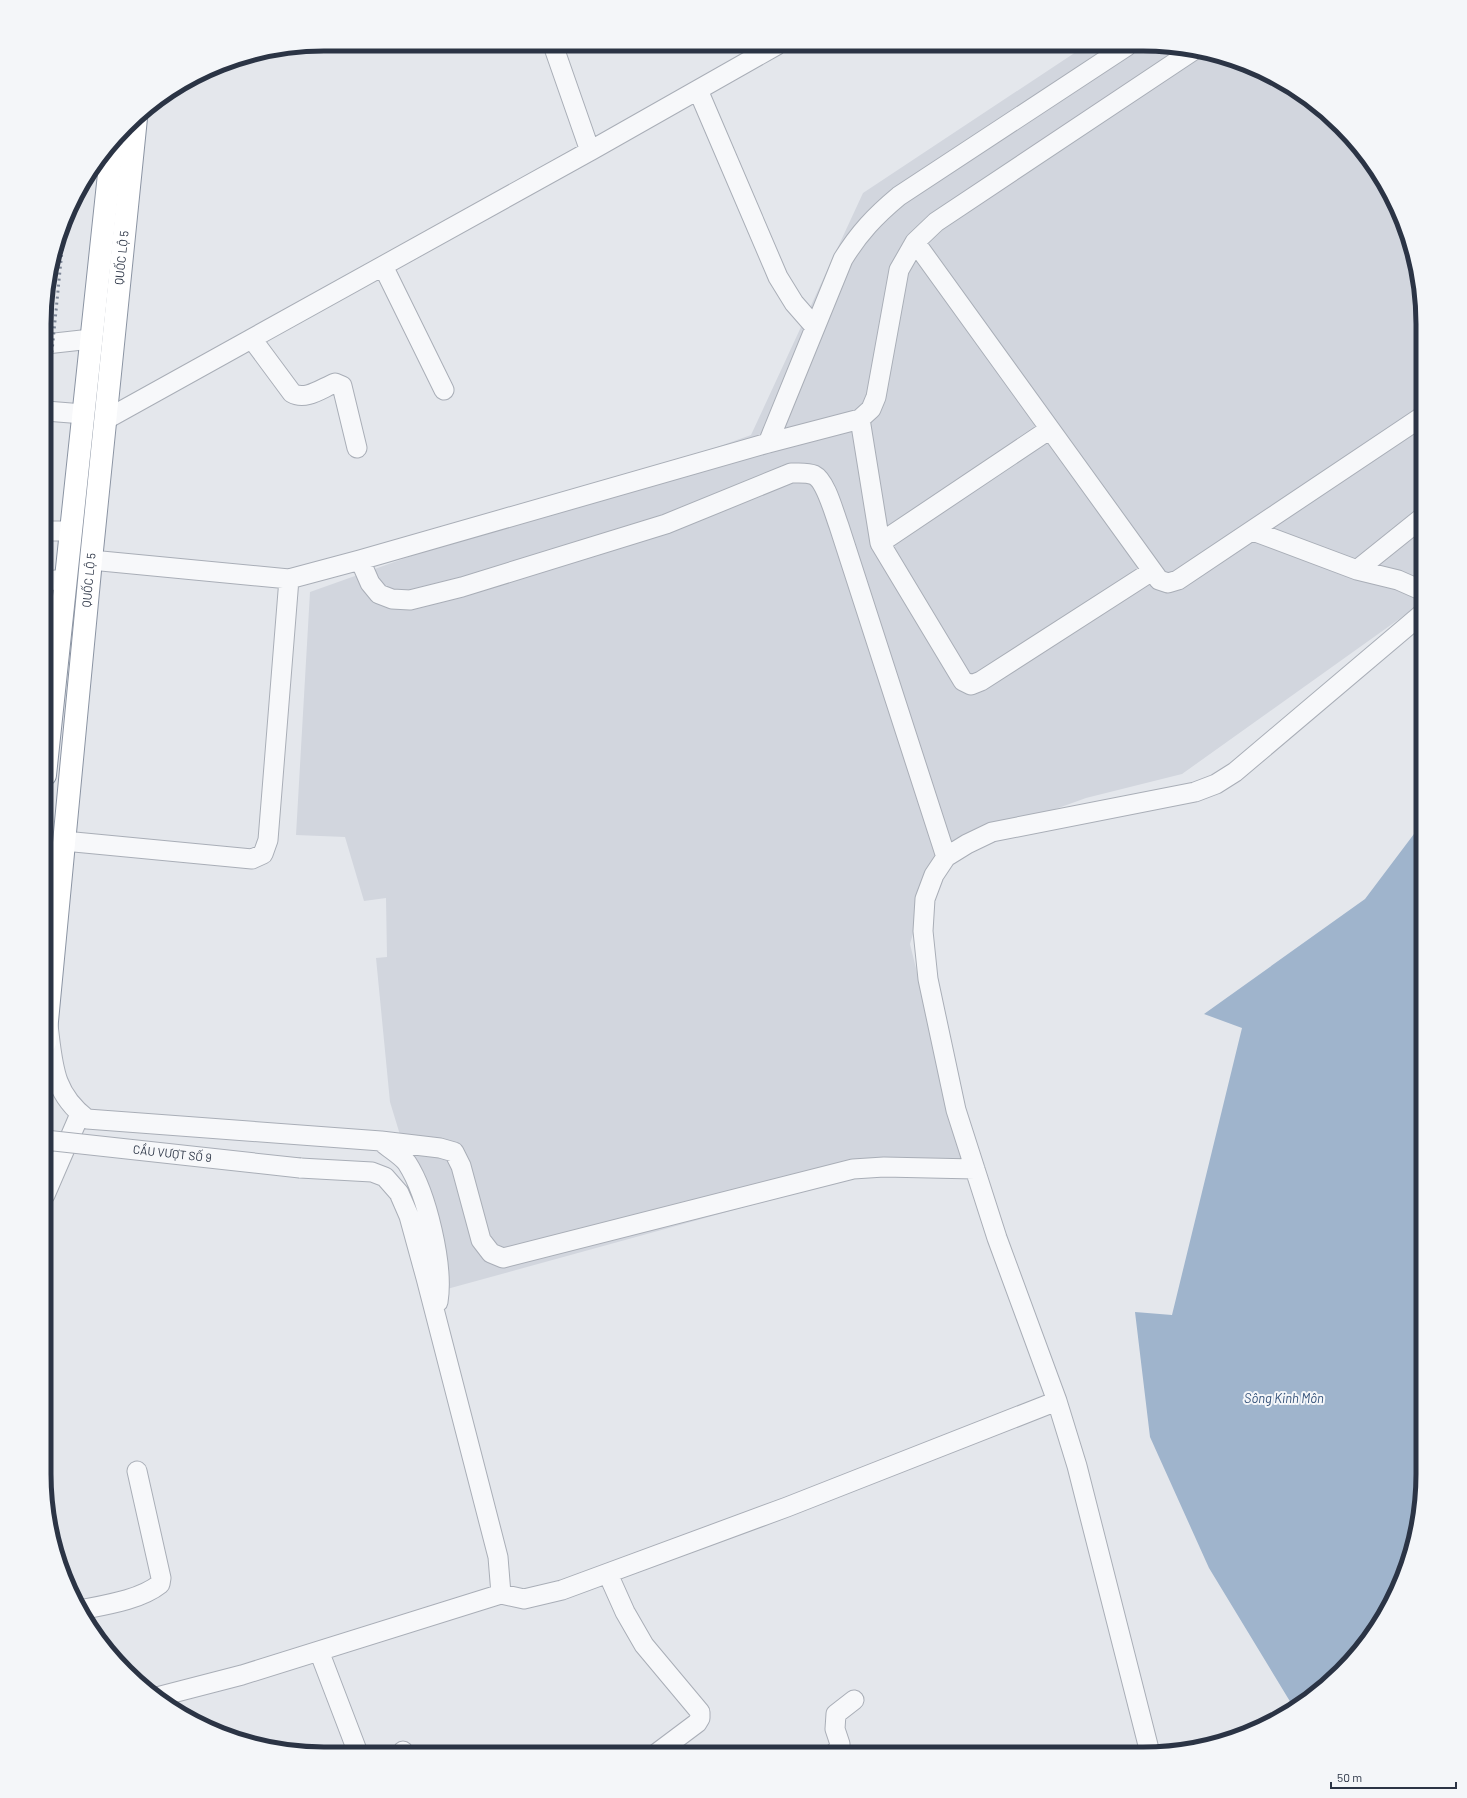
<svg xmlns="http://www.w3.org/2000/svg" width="1467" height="1798" font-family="Barlow,sans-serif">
<rect width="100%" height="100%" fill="#e4e7ec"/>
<path fill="#d2d6de" d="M 1085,46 L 1180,46 L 1250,65 L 1299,91 L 1353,139 L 1386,184 L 1413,251 L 1423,324 L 1423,602 L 1182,774 L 1086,798 L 937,852 L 910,944 L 968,1179 L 858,1176 L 447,1289 L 390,1102 L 376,958 L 387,957 L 386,898 L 364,901 L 345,837 L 296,835 L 310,592 L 751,435 L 863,193 Z"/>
<path fill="#9fb4cc" d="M 1423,822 L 1422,1493 L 1408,1564 L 1376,1629 L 1341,1672 L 1294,1708 L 1209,1568 L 1150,1437 L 1135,1312 L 1172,1315 L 1242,1028 L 1204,1014 L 1365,899 Z"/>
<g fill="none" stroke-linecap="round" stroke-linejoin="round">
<g stroke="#a9aeb7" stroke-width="21">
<path id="minor" d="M 698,90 L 778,277 L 794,303 L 815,327
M 590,151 L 777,45
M 915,242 L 1159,580 L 1168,583 L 1178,580 L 1423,416
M 383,266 L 444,390
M 252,339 L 292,393 C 306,401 322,388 335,383 L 342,386 L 357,448
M 46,344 L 91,339
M 46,411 L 83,414
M 860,419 L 880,543
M 105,420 L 590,151 L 553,45
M 1050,429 L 880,543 L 963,681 L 971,685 L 981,681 L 1152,571
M 768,443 L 860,419 L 871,409 L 876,397 L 899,270 L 915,242 L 936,222 L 1194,50
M 46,531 L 71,531
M 1253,531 L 1357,570 L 1398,580 L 1423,591
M 91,560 L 289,579 L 360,560 L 768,443 L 843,259 C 859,233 875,216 899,196 L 1127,46
M 360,560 L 370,583 L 379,594 L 392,599 L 410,600 L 462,587 L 666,524 L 791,473 C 799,473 807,472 814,475 C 826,481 834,513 839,526 L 946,857
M 1357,570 L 1423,517
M 46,581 L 66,579
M 64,841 L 252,859 L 263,854 L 268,840 L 289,579
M 48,1025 C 53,1065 53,1093 87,1119 L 381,1141 L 440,1148 L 454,1152 L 461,1166 L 481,1240 L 491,1253 L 503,1258 L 853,1169 L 884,1167 L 975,1169
M 381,1141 C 388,1148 401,1155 407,1163 C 427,1194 444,1266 438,1302
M 300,1168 L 372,1172 L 385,1177 L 399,1193 L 409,1216 L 426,1278 L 498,1557 L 501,1594
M 45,1195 L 80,1114
M 608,1574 L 625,1612 L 644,1645 L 700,1712 L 700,1718 L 697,1723 L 657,1753
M 80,1610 C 105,1605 140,1600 160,1584 L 161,1578 L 137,1471
M 319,1651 L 358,1753
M 157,1697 L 242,1675 L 501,1594 L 524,1599 L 562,1590 L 787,1507 L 1057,1401
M 403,1751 L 403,1753
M 834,1753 L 840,1749 L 840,1744 L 835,1729 L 836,1714 L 854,1700
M 1150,1753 L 1077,1466 L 1057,1401 L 997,1238 L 956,1110 L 928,979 L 923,931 L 925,899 L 934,875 L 946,857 L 967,844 L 992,832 L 1195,792 L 1216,784 L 1235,772 L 1423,613"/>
</g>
<g stroke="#8b94a3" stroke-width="24">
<g id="highway">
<path d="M 45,775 L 112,146"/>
<path id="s1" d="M 45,1042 L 91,560 L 136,118"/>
</g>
</g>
<path stroke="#c2c5cb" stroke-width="2.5" stroke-dasharray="3 3" stroke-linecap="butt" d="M 49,1103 L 49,1124"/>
<use href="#minor" stroke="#f7f8fa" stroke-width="19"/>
<use href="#highway" stroke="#fff" stroke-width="22"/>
<path stroke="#7d8696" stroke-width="3" stroke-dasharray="2 4" stroke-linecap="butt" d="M 46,412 L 65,220"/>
<g stroke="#a9aeb7" stroke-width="21" stroke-linecap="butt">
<g id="minor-bridge">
<path id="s2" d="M 45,1140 L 300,1168"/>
</g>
</g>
<use href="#minor-bridge" stroke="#f7f8fa" stroke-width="19"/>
</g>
<g text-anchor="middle" stroke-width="4" stroke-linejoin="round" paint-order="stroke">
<g font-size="12" fill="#2b3445" stroke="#f4f6f9">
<text dy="4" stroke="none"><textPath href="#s1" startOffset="788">QUỐC LỘ 5</textPath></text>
<text dy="4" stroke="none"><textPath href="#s1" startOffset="464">QUỐC LỘ 5</textPath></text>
<text dy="4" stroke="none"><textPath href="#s2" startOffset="128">CẦU VƯỢT SỐ 9</textPath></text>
</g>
<g font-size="13" font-style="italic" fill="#34527a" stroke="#f4f6f9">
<text x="1284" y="1403">Sông Kinh Môn</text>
</g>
</g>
<path d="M0 0H1467V1798H0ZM324 51H1143A273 273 0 0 1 1416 324V1474A273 273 0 0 1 1143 1747H324A273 273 0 0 1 51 1474V324A273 273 0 0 1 324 51Z" fill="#f4f6f9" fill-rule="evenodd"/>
<path fill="none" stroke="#2b3445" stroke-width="5" d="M324 51H1143A273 273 0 0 1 1416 324V1474A273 273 0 0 1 1143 1747H324A273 273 0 0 1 51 1474V324A273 273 0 0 1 324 51Z"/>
<path d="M1331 1782v6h125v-6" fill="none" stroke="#2b3445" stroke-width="2"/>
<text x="1337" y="1782" font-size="12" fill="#2b3445" stroke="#f4f6f9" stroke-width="3" paint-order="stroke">50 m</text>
</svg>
